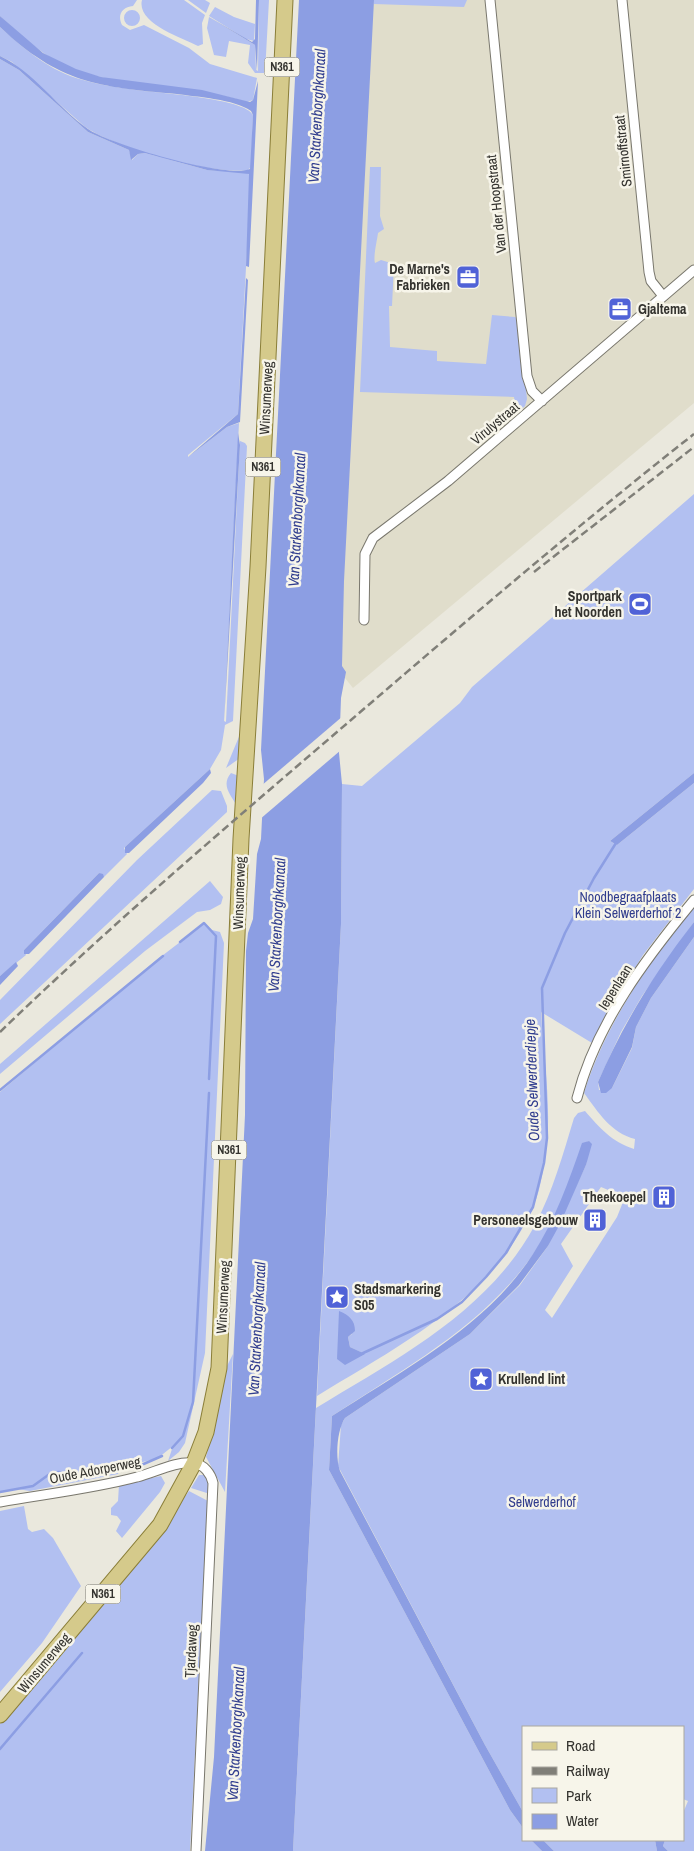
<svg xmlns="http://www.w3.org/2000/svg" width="694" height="1851" font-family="'Archivo Narrow',sans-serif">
<rect width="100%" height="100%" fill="#eae8dd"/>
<path fill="#e0ddcb" d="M 367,0 L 694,0 L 694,403 L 353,688 L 337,668 Z"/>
<path fill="#b2c0f1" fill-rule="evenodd" d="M 0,0 L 137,0 L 133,6 C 122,7 117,15 122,25 L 130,30 L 144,25 L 189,48 L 210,64 L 257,78 L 253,100 L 247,102 C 188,83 114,90 60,63 C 37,51 19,33 0,16 Z
M 142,0 L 184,0 L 205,15 L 202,23 L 203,44 L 198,46 C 182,38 136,23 142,0 Z
M 188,0 L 205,0 L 210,3 L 206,13 Z
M 259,0 L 269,0 L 265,73 L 255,73 L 248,63 L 250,45 L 229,41 L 226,57 L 214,55 L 207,28 L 209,17 L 255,45 L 256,70 L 258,71 Z
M 374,0 L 467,0 L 464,7 L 374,4 Z
M 215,7 L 234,17 L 255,24 L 254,41 L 246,39 L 209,16 Z
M124 18a8 8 0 1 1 16 0a8 8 0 1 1-16 0Z
M 0,27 C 22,47 46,68 76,78 C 95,84 115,87 136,90 C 156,93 245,98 253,115 L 251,167 L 248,170 C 212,175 112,147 84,126 L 12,62 L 0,56 Z
M 0,59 L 19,70 L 88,132 L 129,150 L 132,160 L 138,154 L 145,153 L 207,170 L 246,172 L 251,176 L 238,414 L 188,455 L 188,457 L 227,427 L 239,423 L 224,721 L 226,722 L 240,441 L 245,443 L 247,446 L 233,721 L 225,725 L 221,750 L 210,769 L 124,848 L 127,854 L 104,877 L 99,873 L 24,950 L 26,955 L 0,976 Z
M 370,167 L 381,167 L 380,216 L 384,229 L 378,233 C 377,241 373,257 375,263 L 381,260 L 394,264 L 392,306 L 389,306 L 390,347 L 437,351 L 437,361 L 486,364 L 492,315 L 515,317 L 519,321 L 527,399 L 525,406 L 516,414 L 514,397 L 360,392 Z
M 694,494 L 694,773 L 610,841 L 617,845 L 694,783 L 694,889 L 643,955 L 604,1018 L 592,1043 L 541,1012 C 543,1052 551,1101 547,1141 C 544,1162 542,1187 533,1207 C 493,1299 398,1346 317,1396 L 341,924 L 342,784 L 362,786 L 460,703 L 472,687 ZM 351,1318 L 352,1334 L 348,1337 L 350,1347 L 364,1354 L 337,1359 Z
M 243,727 L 240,758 L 226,768 Z
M 231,773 L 239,776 L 237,806 C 230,794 221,785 231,773 Z
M 212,790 L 221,791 L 227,806 L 227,812 L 0,1024 L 0,1000 L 137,860 Z
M 210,881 L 223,897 L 221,904 L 210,910 L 197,912 L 145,951 L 0,1074 L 0,1064 Z
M 694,905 L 694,922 L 642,996 L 621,1032 L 598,1082 L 599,1090 L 612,1088 L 632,1048 L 636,1027 L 651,998 L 694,937 L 694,1851 L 668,1851 L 663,1846 L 665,1840 L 683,1840 L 683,1813 L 688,1801 L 683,1799 L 683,1727 L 523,1727 L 523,1812 L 485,1745 L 338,1466 L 341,1425 L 345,1418 L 470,1334 L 520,1285 L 548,1246 L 586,1165 L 589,1141 L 585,1143 C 569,1181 556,1222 532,1256 C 482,1327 403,1369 332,1416 L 329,1470 L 510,1810 L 523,1828 L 523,1840 L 531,1840 L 542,1851 L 293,1851 L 316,1408 C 398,1358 488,1312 535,1225 C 553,1191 563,1154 574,1118 L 578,1113 L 585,1111 C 600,1128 612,1142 634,1149 L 635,1139 C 611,1133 598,1112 584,1093 C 606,1022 649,963 694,905 ZM 601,1187 L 625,1197 L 617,1217 L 552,1318 L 545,1310 L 573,1266 L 561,1244 Z
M 205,923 L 212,930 L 220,932 L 224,943 L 205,1353 L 185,1443 L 179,1452 L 168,1461 L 173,1446 L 158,1458 L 120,1468 L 118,1474 L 30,1491 L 17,1489 L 0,1492 L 0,1092 L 154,962 Z
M 233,1354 L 225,1492 L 206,1457 L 217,1415 L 222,1376 Z
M 199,1475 L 205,1475 L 210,1482 L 210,1494 L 191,1488 Z
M 161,1476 L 165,1483 L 160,1492 L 122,1538 L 116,1531 L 121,1521 L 117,1516 L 111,1515 L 111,1508 L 118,1501 L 119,1485 Z
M 189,1491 L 208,1501 L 190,1851 L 0,1851 L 0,1724 L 140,1559 Z
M 24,1506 L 28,1529 L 32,1532 L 44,1529 L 53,1538 L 81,1586 L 42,1643 L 0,1692 L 0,1511 Z
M 543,1840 L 655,1840 L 657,1851 L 554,1851 Z"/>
<path fill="#8c9ee3" d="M 256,0 L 259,0 L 257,72 L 255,45 L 209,17 L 252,42 L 255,39 Z
M 299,0 L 374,0 L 344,581 L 342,666 L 346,672 L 341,698 L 339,753 L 342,784 L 341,924 L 293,1851 L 205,1851 L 214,1757 L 245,1115 L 246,951 L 248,933 L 253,919 L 257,854 L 261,839 L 264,779 L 261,750 Z
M 0,16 L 43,53 L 76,69 L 101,77 L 202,90 L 250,102 L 253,100 L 258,81 L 249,267 L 246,266 L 249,174 L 207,170 L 145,153 L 138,154 L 131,160 L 129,150 L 88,132 L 19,70 L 0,59 L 0,56 C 34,72 57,107 88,129 C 109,144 227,179 250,169 L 253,115 L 251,111 C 234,99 197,97 177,94 C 98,87 59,83 0,27 Z
M 246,278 L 248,280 L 240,422 L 227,427 L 188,457 L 238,414 Z
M 238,433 L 240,445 L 224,723 Z
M 210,769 L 211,773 L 203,783 L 129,853 L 125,853 L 125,847 Z
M 694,773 L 694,783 L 617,845 L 610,841 Z
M 99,873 L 103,874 L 104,877 L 29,954 L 24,954 L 24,950 Z
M 694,922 L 694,937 L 651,998 L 636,1027 L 632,1047 L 612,1088 L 606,1093 L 601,1093 L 598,1082 C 623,1024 655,972 694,922 Z
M 16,962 L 18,966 L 0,985 L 0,976 Z
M 589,1141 L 592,1144 L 586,1165 L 560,1224 L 548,1246 L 519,1285 L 470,1334 L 345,1418 C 337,1430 335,1457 340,1471 L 485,1745 L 523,1812 L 523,1828 L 510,1810 L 329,1470 L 332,1416 C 403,1370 486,1327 533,1254 C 555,1220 569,1181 582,1143 Z
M 339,1311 C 349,1315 355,1320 355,1331 L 348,1337 L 350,1347 L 365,1354 L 345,1365 L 337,1359 Z
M 531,1840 L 543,1840 L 554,1851 L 542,1851 Z
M 655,1840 L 665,1840 L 663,1846 L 668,1851 L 657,1851 Z"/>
<path fill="#eae8dd" d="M 343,716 L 341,750 L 259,820 L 261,786 Z"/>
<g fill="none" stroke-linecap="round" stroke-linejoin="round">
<path stroke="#8c9ee3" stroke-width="2.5" d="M 180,942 L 204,923 L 216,936 L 209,1079
M 0,1090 L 163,956
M 361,1354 L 437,1319 L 462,1302 L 486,1277 L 506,1253 L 533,1207 L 544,1163 L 547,1138 L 542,988 L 565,933 L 594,878 L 616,843
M 172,1448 L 183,1436 L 193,1402 L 209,1093
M 0,1492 L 33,1486 L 51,1473 L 59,1472 L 73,1475 L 113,1471 L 139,1466 L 162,1456
M 0,1749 L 82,1653"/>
<g stroke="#79776d" stroke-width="11">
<path id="street" d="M 490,0 L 527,376 L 532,391 L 542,401
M 622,0 L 649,272 L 651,281 L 663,296
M 364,620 L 365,554 L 373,538 L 448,481 L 694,270
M 577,1098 C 596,1024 646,958 694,900
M 0,1502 C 45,1494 92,1489 137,1477 C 154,1473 175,1461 193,1463 C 204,1464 211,1474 213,1483 L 196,1851"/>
</g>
<g stroke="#8a7e38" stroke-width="17">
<path id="primary" d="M 0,1715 L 160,1525 L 194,1463 L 206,1432 L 219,1368 L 241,839 L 258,567 L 285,0"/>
</g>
<use href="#street" stroke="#fff" stroke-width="9"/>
<use href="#primary" stroke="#d5ca8b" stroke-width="15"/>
<path stroke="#807f78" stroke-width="2.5" stroke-dasharray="8 4" stroke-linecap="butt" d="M 534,572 L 694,447
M 0,1032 C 113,923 232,822 351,720 C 464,623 577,526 694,434"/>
</g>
<defs>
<g id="office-square" transform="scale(1.25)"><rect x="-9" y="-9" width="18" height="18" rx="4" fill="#5062d7" stroke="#f7f5ea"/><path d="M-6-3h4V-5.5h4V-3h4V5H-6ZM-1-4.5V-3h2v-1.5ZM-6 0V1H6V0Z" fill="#fff"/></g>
<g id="stadium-square" transform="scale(1.25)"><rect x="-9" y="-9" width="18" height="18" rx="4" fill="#5062d7" stroke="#f7f5ea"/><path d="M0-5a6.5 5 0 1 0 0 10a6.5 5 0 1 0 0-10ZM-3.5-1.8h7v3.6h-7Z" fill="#fff"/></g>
<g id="building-square" transform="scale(1.25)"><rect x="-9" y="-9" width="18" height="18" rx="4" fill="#5062d7" stroke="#f7f5ea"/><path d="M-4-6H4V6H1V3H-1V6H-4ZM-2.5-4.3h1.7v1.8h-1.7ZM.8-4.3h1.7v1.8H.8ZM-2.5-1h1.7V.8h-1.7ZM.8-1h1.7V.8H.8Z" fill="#fff"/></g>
<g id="sight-square" transform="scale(1.25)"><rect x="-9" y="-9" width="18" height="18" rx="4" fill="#5062d7" stroke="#f7f5ea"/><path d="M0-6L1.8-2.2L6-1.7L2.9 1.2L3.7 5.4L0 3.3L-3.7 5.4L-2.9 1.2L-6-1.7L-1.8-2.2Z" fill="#fff"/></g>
</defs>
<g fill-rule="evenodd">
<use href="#office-square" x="468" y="277"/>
<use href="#office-square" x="620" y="309"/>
<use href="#stadium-square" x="640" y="604"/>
<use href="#building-square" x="664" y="1197"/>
<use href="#building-square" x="595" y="1220"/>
<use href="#sight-square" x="337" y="1297"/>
<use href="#sight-square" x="481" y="1379"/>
</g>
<g text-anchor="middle" stroke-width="5" stroke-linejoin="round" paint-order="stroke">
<g fill="#f7f5ea" stroke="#6e6d67" stroke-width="1">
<rect x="264.5" y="57.5" width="35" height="19" rx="4"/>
<rect x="245.5" y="457.5" width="35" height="19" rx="4"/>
<rect x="211.5" y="1140.5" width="35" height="19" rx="4"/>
<rect x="85.5" y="1584.5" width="35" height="19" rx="4"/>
</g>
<g font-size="12" font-weight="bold" fill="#34332f">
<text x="282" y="71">N361</text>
<text x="263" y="471">N361</text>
<text x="229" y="1154">N361</text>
<text x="103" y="1598">N361</text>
</g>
<g font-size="14" fill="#34332f" stroke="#f7f5ea">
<text transform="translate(623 151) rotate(-96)" y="5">Smirnoffstraat</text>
<text transform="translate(496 204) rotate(-96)" y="5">Van der Hoopstraat</text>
<text transform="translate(266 398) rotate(-87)" y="5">Winsumerweg</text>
<text transform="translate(495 423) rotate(-40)" y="5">Virulystraat</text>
<text transform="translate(239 893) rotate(-88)" y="5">Winsumerweg</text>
<text transform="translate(615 987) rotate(-58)" y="5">Iepenlaan</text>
<text transform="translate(223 1297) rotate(-87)" y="5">Winsumerweg</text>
<text transform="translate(95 1470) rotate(-11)" y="5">Oude Adorperweg</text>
<text transform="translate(191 1651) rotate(-87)" y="5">Tjardaweg</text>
<text transform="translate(44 1663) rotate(-50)" y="5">Winsumerweg</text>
</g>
<g font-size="14" font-weight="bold" fill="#34332f" stroke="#f7f5ea" text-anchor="end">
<text x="450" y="274">De Marne's<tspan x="450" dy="16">Fabrieken</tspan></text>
<text x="638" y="314" text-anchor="start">Gjaltema</text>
<text x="622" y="601">Sportpark<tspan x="622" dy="16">het Noorden</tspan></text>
<text x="646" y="1202">Theekoepel</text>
<text x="578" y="1225">Personeelsgebouw</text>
<text x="354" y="1294" text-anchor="start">Stadsmarkering<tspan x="354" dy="16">S05</tspan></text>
<text x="498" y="1384" text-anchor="start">Krullend lint</text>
</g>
<g font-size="14" fill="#303c8d" stroke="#f7f5ea">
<text x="628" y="902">Noodbegraafplaats<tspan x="628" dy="16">Klein Selwerderhof 2</tspan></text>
<text x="542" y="1507">Selwerderhof</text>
</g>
<g font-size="15" font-style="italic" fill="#313e8f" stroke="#f7f5ea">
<text transform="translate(317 116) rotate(-87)" y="5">Van Starkenborghkanaal</text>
<text transform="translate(297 520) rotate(-87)" y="5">Van Starkenborghkanaal</text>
<text transform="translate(277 925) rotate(-87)" y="5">Van Starkenborghkanaal</text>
<text transform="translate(532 1080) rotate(-92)" y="5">Oude Selwerderdiepje</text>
<text transform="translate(257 1329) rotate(-87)" y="5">Van Starkenborghkanaal</text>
<text transform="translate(236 1734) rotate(-87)" y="5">Van Starkenborghkanaal</text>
</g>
</g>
<rect x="522" y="1726" width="162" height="115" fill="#f7f5ea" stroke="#a9a79f"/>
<rect x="532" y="1742" width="25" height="8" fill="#d5ca8b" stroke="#a9a79f"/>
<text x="566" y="1751" font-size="15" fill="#34332f">Road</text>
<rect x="532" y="1767" width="25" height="8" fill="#807f78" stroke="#a9a79f"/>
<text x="566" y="1776" font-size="15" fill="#34332f">Railway</text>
<rect x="532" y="1788" width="25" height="15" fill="#b2c0f1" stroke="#a9a79f"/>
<text x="566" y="1801" font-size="15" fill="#34332f">Park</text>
<rect x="532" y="1814" width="25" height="15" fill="#8c9ee3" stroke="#a9a79f"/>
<text x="566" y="1826" font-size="15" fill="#34332f">Water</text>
</svg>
